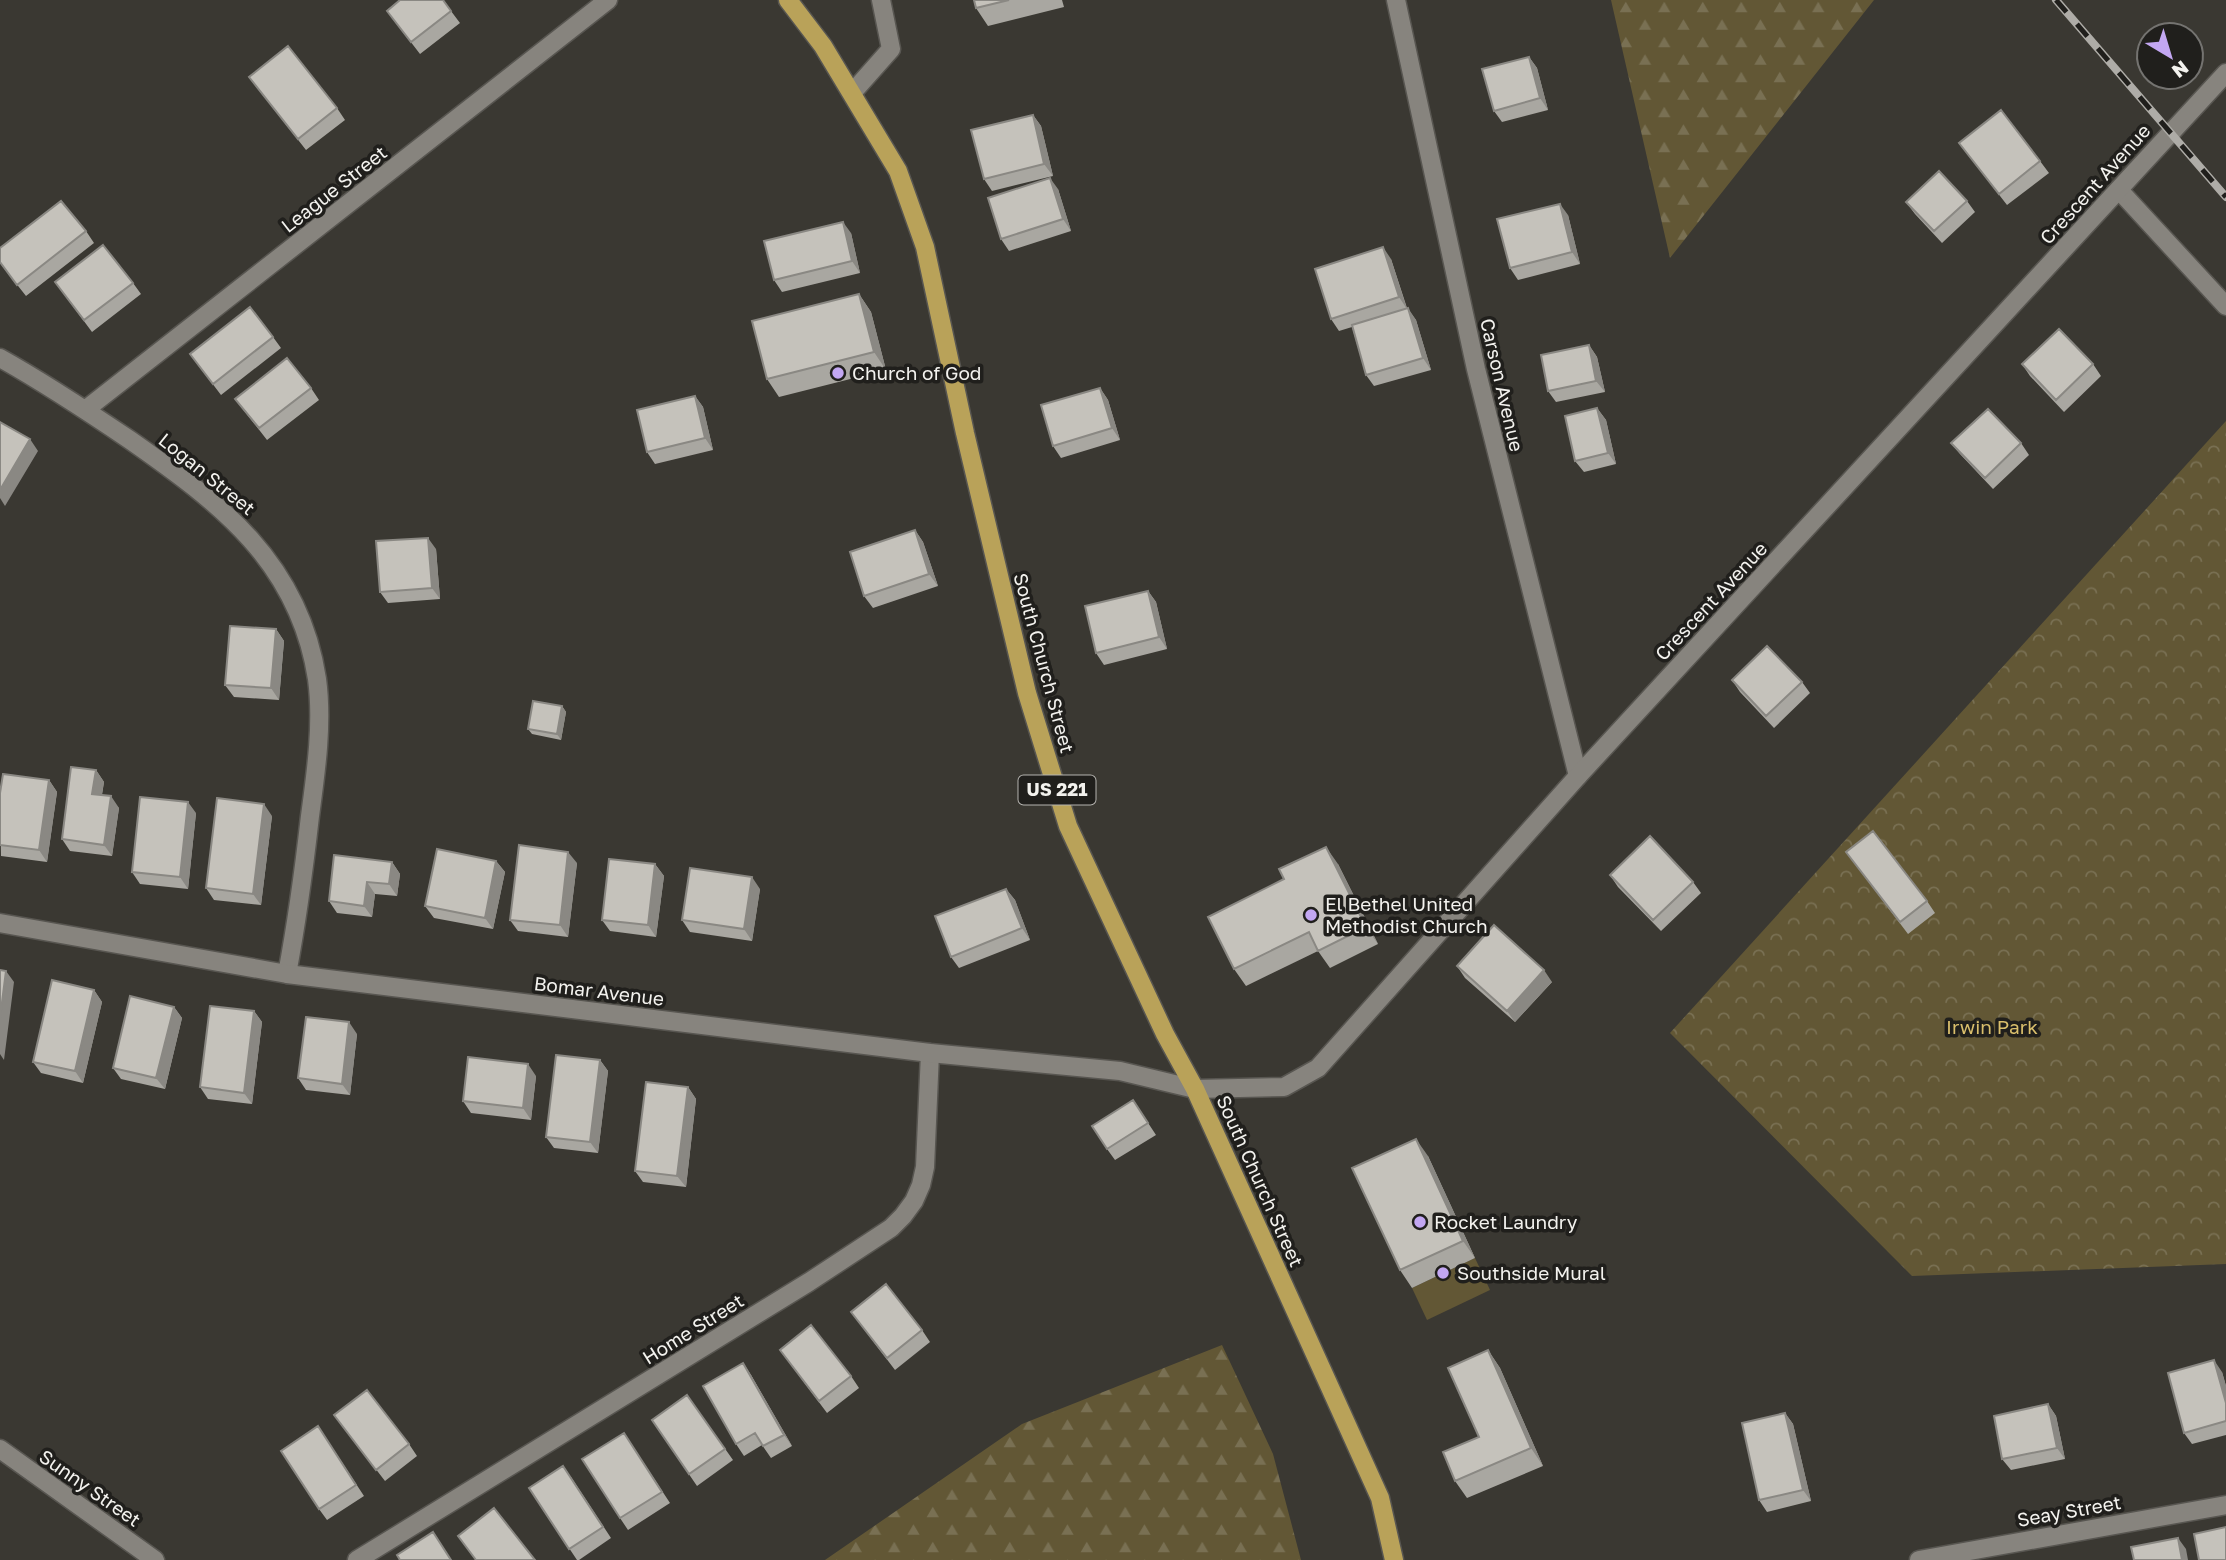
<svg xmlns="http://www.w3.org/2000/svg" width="2226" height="1560" font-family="'Golos Text',sans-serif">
<defs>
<pattern id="forest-firs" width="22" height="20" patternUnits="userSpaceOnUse" patternTransform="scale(1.75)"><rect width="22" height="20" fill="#625735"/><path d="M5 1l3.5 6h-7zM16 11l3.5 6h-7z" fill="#797053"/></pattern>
<pattern id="park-crowns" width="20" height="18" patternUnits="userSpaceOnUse" patternTransform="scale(1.75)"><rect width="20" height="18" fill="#625735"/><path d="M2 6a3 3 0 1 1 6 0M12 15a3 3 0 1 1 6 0" fill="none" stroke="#797053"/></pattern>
</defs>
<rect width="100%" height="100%" fill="#3a3832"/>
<path fill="#625735" d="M 1475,1258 L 1490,1290 L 1427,1320 L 1412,1288 Z"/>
<path fill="url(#forest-firs)" d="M 1611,0 L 1874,0 L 1670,258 Z
M 1222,1345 L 1273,1454 L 1301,1560 L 825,1560 L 1022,1424 Z"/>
<path fill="url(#park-crowns)" d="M 2226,421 L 2226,1264 L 1912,1276 L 1670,1033 Z"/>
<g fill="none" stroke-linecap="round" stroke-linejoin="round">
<g stroke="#585651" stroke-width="21">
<path id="minor" d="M 1396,0 L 1476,369 L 1578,776
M 852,93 L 891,49 L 881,0
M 2119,190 L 2226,306
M 0,358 C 45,383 87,411 130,440 C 220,503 299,562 317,679 C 323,723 316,772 310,816 C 304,869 297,921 287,974
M 85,410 L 608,0
M 0,1449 L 155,1560
M 357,1560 L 809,1282 L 891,1228 L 903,1216 L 914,1201 L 921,1185 L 925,1167 L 930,1053
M 1919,1560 L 2226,1505"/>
</g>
<g stroke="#585651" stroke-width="21">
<path id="tertiary" d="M 0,923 L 287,974 L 930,1053 L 1120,1071 L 1195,1089 L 1284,1087 L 1318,1068 L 1578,776 L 2226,73"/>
</g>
<g stroke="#585651" stroke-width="21">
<path id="primary" d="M 788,0 L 823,46 L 898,171 L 925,247 L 965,433 L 1027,693 L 1068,826 L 1165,1034 L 1195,1089 L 1380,1498 L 1394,1560"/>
</g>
<use href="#minor" stroke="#87847e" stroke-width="18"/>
<use href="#tertiary" stroke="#87847e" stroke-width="18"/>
<use href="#primary" stroke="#b9a259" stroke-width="18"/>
<g stroke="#aeaca7" stroke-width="8">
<path id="rail" d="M 2056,0 L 2226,197"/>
</g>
<use href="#rail" stroke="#201f1c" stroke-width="5" stroke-dasharray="16" stroke-linecap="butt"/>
</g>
<path fill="#a9a7a1" d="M 974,0 L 1062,0 L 1064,7 L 988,26 L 976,8 Z
M 387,11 L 451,11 L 460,23 L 420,54 Z
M 1529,57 L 1537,68 L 1548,110 L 1502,122 L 1494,111 Z
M 249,77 L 337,108 L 345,120 L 306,150 Z
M 1033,115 L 1041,126 L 1053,176 L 992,191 L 984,179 Z
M 1959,143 L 2040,161 L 2049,173 L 2007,205 Z
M 1058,189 L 1071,231 L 1009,251 L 1001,239 Z
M 1967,201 L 1975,212 L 1942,243 L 1915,214 L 1906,202 Z
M 1568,215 L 1580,264 L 1518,280 L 1510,268 Z
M 86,231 L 94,243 L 26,296 L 0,263 L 0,248 Z
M 851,233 L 860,273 L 782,292 L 774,280 Z
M 1391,259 L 1407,308 L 1416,320 L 1431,370 L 1374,386 L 1366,375 L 1352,327 L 1339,331 L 1331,319 Z
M 55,282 L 133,283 L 141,294 L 92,332 Z
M 859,294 L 871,312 L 886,370 L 779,397 L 767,379 Z
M 273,337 L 281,348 L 221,395 L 190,354 Z
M 1589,345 L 1597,357 L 1605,392 L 1556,402 L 1548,391 Z
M 2022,364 L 2093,364 L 2101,376 L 2064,412 L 2030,376 Z
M 311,388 L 319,400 L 267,440 L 235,399 Z
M 1100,388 L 1108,400 L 1120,440 L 1061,458 L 1053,446 Z
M 695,396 L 703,407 L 713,450 L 655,464 L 647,452 Z
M 1597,408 L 1606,420 L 1616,464 L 1584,472 L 1575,461 Z
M 1951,443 L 2021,443 L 2029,455 L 1993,489 L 1960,454 Z
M 915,530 L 923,542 L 938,586 L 873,608 L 864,596 Z
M 436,549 L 440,599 L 388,603 L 380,592 Z
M 1148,591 L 1156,602 L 1167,649 L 1104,665 L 1096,653 Z
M 276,629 L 284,641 L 279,700 L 234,697 L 225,685 Z
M 1732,680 L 1802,682 L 1810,693 L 1774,728 L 1740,692 Z
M 562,706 L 566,712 L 561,740 L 532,734 L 528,729 Z
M 96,770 L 104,782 L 102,795 L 119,808 L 112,856 L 70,851 L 62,839 Z
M 49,780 L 57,792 L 47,862 L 1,856 L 0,793 Z
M 196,813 L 188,889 L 140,884 L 132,872 Z
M 272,816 L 261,905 L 214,900 L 206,888 Z
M 1846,852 L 1927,901 L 1935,913 L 1908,934 Z
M 496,861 L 505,872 L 493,929 L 434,918 L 425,906 Z
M 392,862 L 400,874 L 397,896 L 375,894 L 372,917 L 337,913 L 329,901 Z
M 577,863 L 568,937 L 518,931 L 510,920 Z
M 655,864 L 664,876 L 656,937 L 610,931 L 602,920 Z
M 1338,864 L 1378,944 L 1330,968 L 1318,951 L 1246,986 L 1234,969 Z
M 1610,875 L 1693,882 L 1701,893 L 1661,931 L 1618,887 Z
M 760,889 L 752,941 L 690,932 L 682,920 Z
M 1006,889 L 1015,900 L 1030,940 L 959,968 L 951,957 Z
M 1457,966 L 1552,982 L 1515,1022 L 1465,978 Z
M 94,990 L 102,1002 L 83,1083 L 41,1073 L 33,1062 Z
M 174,1007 L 182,1018 L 165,1089 L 121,1079 L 113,1068 Z
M 254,1011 L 262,1022 L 252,1104 L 208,1099 L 200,1087 Z
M 357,1034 L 350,1095 L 306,1090 L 298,1078 Z
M 600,1060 L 608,1071 L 598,1153 L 554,1148 L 546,1137 Z
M 536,1076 L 531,1120 L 471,1113 L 463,1101 Z
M 688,1087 L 696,1099 L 686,1187 L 643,1182 L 635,1171 Z
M 1133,1100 L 1156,1135 L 1115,1160 L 1107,1149 Z
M 1428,1156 L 1475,1258 L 1412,1288 L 1400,1270 Z
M 851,1312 L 922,1330 L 930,1342 L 895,1370 Z
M 780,1350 L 851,1376 L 859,1388 L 827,1413 Z
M 1488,1350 L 1500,1368 L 1543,1466 L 1467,1498 L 1455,1481 L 1479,1437 Z
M 743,1363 L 751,1375 L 792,1446 L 771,1458 L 762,1445 L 744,1456 L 736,1444 Z
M 2222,1372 L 2226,1386 L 2226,1435 L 2192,1444 L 2184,1433 Z
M 687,1395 L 733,1460 L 697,1486 L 652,1420 Z
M 2048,1404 L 2056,1416 L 2065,1459 L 2011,1470 L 2002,1459 Z
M 1785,1413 L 1793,1424 L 1811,1501 L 1767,1512 L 1759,1500 Z
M 334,1415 L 409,1444 L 417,1456 L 385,1481 Z
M 318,1426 L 364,1496 L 327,1520 L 319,1509 Z
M 624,1433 L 670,1503 L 628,1530 L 620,1518 Z
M 571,1477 L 611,1538 L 579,1560 L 577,1560 L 529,1488 Z"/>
<path fill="#8a8883" d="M 1529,57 L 1537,68 L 1548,110 L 1540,98 Z
M 1033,115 L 1041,126 L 1053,176 L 1044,164 Z
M 1050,178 L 1058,189 L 1071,231 L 1063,219 Z
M 1560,204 L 1568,215 L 1580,264 L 1572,252 Z
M 843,222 L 851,233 L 860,273 L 852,261 Z
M 1383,247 L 1391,259 L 1407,309 L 1399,297 Z
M 859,294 L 871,312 L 886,370 L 874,352 Z
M 1408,308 L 1416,320 L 1431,370 L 1423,358 Z
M 1589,345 L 1597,357 L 1605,392 L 1596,381 Z
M 1100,388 L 1108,400 L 1120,440 L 1112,428 Z
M 695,396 L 703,407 L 713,450 L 705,438 Z
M 1597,408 L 1606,420 L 1616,464 L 1608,453 Z
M 30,439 L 38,451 L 5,506 L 0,498 L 0,490 Z
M 915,530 L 923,542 L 938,586 L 929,574 Z
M 428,538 L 436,549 L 440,599 L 432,588 Z
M 1148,591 L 1156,602 L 1167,649 L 1159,637 Z
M 276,629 L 284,641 L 279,700 L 271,688 Z
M 562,706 L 566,712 L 561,740 L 557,734 Z
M 96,770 L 104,782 L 100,805 L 92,794 Z
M 49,780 L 57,792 L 47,862 L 39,850 Z
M 111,796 L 119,808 L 112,856 L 104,845 Z
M 188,802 L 196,813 L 188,889 L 180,877 Z
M 264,804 L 272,816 L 261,905 L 253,894 Z
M 1326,847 L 1338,864 L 1378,944 L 1366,927 Z
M 568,852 L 577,863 L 568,937 L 560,925 Z
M 496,861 L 505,872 L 493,929 L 485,918 Z
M 392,862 L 400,874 L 397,896 L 389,884 Z
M 655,864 L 664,876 L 656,937 L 648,925 Z
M 752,877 L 760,889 L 752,941 L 744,929 Z
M 367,882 L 375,894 L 372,917 L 364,906 Z
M 1006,889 L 1015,900 L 1030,940 L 1022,928 Z
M 1544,970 L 1552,982 L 1515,1022 L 1507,1011 Z
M 6,971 L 14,982 L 4,1060 L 0,1054 L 0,1018 Z
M 94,990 L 102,1002 L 83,1083 L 75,1071 Z
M 174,1007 L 182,1018 L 165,1089 L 156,1078 Z
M 254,1011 L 262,1022 L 252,1104 L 244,1093 Z
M 349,1022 L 357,1034 L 350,1095 L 342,1084 Z
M 600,1060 L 608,1071 L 598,1153 L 590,1142 Z
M 528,1064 L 536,1076 L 531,1120 L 523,1108 Z
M 688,1087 L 696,1099 L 686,1187 L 677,1176 Z
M 1416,1139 L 1428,1156 L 1475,1258 L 1463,1241 Z
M 1488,1350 L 1500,1368 L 1543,1466 L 1531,1448 Z
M 2214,1360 L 2222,1372 L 2226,1386 L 2226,1403 Z
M 743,1363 L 751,1375 L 792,1446 L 784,1435 Z
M 2048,1404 L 2056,1416 L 2065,1459 L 2057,1448 Z
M 1785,1413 L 1793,1424 L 1811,1501 L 1803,1490 Z
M 2178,1538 L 2186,1549 L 2188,1560 L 2182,1560 Z"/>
<path fill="#c5c2bb" stroke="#8a8883" stroke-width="2" d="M 400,0 L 443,0 L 451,11 L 411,42 L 387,11 Z
M 974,0 L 1009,0 L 976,8 Z
M 288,46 L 337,108 L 298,139 L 249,77 Z
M 1529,57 L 1540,98 L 1494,111 L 1482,69 Z
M 2001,110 L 2040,161 L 1999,194 L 1959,143 Z
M 1033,115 L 1044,164 L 984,179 L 971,130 Z
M 1939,171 L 1967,201 L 1934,231 L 1906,202 Z
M 1050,178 L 1063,219 L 1001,239 L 988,198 Z
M 61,201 L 86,231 L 17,285 L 0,262 L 0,248 Z
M 1560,204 L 1572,252 L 1510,268 L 1497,219 Z
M 843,222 L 852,261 L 774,280 L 764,241 Z
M 103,245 L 133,283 L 84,320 L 55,282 Z
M 1383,247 L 1399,297 L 1331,319 L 1315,269 Z
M 859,294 L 874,352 L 767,379 L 752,321 Z
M 250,307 L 273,337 L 213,384 L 190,354 Z
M 1408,308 L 1423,358 L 1366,375 L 1352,325 Z
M 2059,329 L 2093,364 L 2056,400 L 2022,364 Z
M 1589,345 L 1596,381 L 1548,391 L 1541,355 Z
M 287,358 L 311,388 L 259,428 L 235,399 Z
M 1100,388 L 1112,428 L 1053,446 L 1041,405 Z
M 695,396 L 705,438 L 647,452 L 637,410 Z
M 1597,408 L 1608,453 L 1575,461 L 1565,416 Z
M 1988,409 L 2021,443 L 1985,478 L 1951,443 Z
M 0,422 L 30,439 L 0,490 Z
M 915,530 L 929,574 L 864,596 L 850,552 Z
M 428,538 L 432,588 L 380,592 L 376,541 Z
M 1148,591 L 1159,637 L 1096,653 L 1085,606 Z
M 230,626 L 276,629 L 271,688 L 225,685 Z
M 1767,646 L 1802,682 L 1766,716 L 1732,680 Z
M 533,701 L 562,706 L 557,734 L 528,729 Z
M 71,767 L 96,770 L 92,794 L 111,796 L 104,845 L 62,839 Z
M 3,774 L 49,780 L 39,850 L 0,845 L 0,793 Z
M 140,797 L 188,802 L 180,877 L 132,872 Z
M 217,798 L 264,804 L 253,894 L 206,888 Z
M 1873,831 L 1927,901 L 1900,922 L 1846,852 Z
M 1650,836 L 1693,882 L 1653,920 L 1610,875 Z
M 519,845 L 568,852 L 560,925 L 510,920 Z
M 1326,847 L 1366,927 L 1318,951 L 1309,932 L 1234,969 L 1208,917 L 1284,879 L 1279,869 Z
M 437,849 L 496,861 L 485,918 L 425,906 Z
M 334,855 L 392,862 L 389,884 L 367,882 L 364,906 L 329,901 Z
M 609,859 L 655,864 L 648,925 L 602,920 Z
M 690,868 L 752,877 L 744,929 L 682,920 Z
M 1006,889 L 1022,928 L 951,957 L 935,916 Z
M 1494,925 L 1544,970 L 1507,1011 L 1457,966 Z
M 0,970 L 6,971 L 0,1018 Z
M 52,980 L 94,990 L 75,1071 L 33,1062 Z
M 130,996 L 174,1007 L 156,1078 L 113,1068 Z
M 210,1006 L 254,1011 L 244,1093 L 200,1087 Z
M 306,1017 L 349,1022 L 342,1084 L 298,1078 Z
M 556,1055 L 600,1060 L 590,1142 L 546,1137 Z
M 468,1057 L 528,1064 L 523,1108 L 463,1101 Z
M 646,1082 L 688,1087 L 677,1176 L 635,1171 Z
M 1133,1100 L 1148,1123 L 1107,1149 L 1092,1126 Z
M 1416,1139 L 1463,1241 L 1400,1270 L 1352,1168 Z
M 886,1284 L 922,1330 L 887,1358 L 851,1312 Z
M 811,1325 L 851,1376 L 819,1401 L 780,1350 Z
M 1488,1350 L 1531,1448 L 1455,1481 L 1443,1452 L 1479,1437 L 1448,1368 Z
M 2214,1360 L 2226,1403 L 2226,1421 L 2184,1433 L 2168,1373 Z
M 743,1363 L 784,1435 L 763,1446 L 755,1433 L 736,1444 L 703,1386 Z
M 367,1390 L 409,1444 L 376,1470 L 334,1415 Z
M 687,1395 L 725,1449 L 689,1474 L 652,1420 Z
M 2048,1404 L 2057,1448 L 2002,1459 L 1994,1416 Z
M 1785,1413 L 1803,1490 L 1759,1500 L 1742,1423 Z
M 318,1426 L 356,1485 L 319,1509 L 281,1451 Z
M 624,1433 L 662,1492 L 620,1518 L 582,1459 Z
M 563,1466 L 603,1527 L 569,1549 L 529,1488 Z
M 494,1508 L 535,1560 L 476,1560 L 458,1536 Z
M 2226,1527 L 2226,1560 L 2199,1560 L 2194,1534 Z
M 433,1532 L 451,1560 L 400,1560 L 397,1555 Z
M 2178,1538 L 2182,1560 L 2134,1560 L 2131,1547 Z"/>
<g fill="#c3a7f2" stroke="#201f1c" stroke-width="2.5">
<circle cx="838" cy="373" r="7"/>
<circle cx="1311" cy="915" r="7"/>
<circle cx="1420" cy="1222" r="7"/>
<circle cx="1443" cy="1273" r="7"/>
</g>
<g text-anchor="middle" stroke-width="7" stroke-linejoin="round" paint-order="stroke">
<rect fill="#201f1c" stroke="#b4b3af" stroke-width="2" x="1018.5" y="775.5" width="77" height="29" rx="5"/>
<g font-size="18" font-weight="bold" fill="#f3f2ee">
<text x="1057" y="796">US 221</text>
</g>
<g font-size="19" fill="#f3f2ee" stroke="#201f1c">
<text transform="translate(2095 184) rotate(-48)" y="7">Crescent Avenue</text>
<text transform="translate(334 189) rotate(-38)" y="7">League Street</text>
<text transform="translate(1502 385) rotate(77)" y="7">Carson Avenue</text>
<text transform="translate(207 474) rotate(39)" y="7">Logan Street</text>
<text transform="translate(1711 601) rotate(-47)" y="7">Crescent Avenue</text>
<text transform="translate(1044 663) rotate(75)" y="7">South Church Street</text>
<text transform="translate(599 991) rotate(7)" y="7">Bomar Avenue</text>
<text transform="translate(1260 1181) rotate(66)" y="7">South Church Street</text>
<text transform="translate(693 1329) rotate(-32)" y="7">Home Street</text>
<text transform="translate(90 1488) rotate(35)" y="7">Sunny Street</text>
<text transform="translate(2069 1511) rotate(-10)" y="7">Seay Street</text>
</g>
<g font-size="19" fill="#f3f2ee" stroke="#201f1c" text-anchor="start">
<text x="852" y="380">Church of God</text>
<text x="1325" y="911">El Bethel United<tspan x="1325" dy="22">Methodist Church</tspan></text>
<text x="1434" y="1229">Rocket Laundry</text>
<text x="1457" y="1280">Southside Mural</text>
</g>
<g font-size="19" fill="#dabf6c" stroke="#201f1c">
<text x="1992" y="1034">Irwin Park</text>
</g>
</g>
<g transform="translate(2170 56) rotate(142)"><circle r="33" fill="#201f1c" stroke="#747370" stroke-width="2"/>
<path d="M0-5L12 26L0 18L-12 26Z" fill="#c3a7f2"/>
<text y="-10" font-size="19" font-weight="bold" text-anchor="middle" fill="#f3f2ee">N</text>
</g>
</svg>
